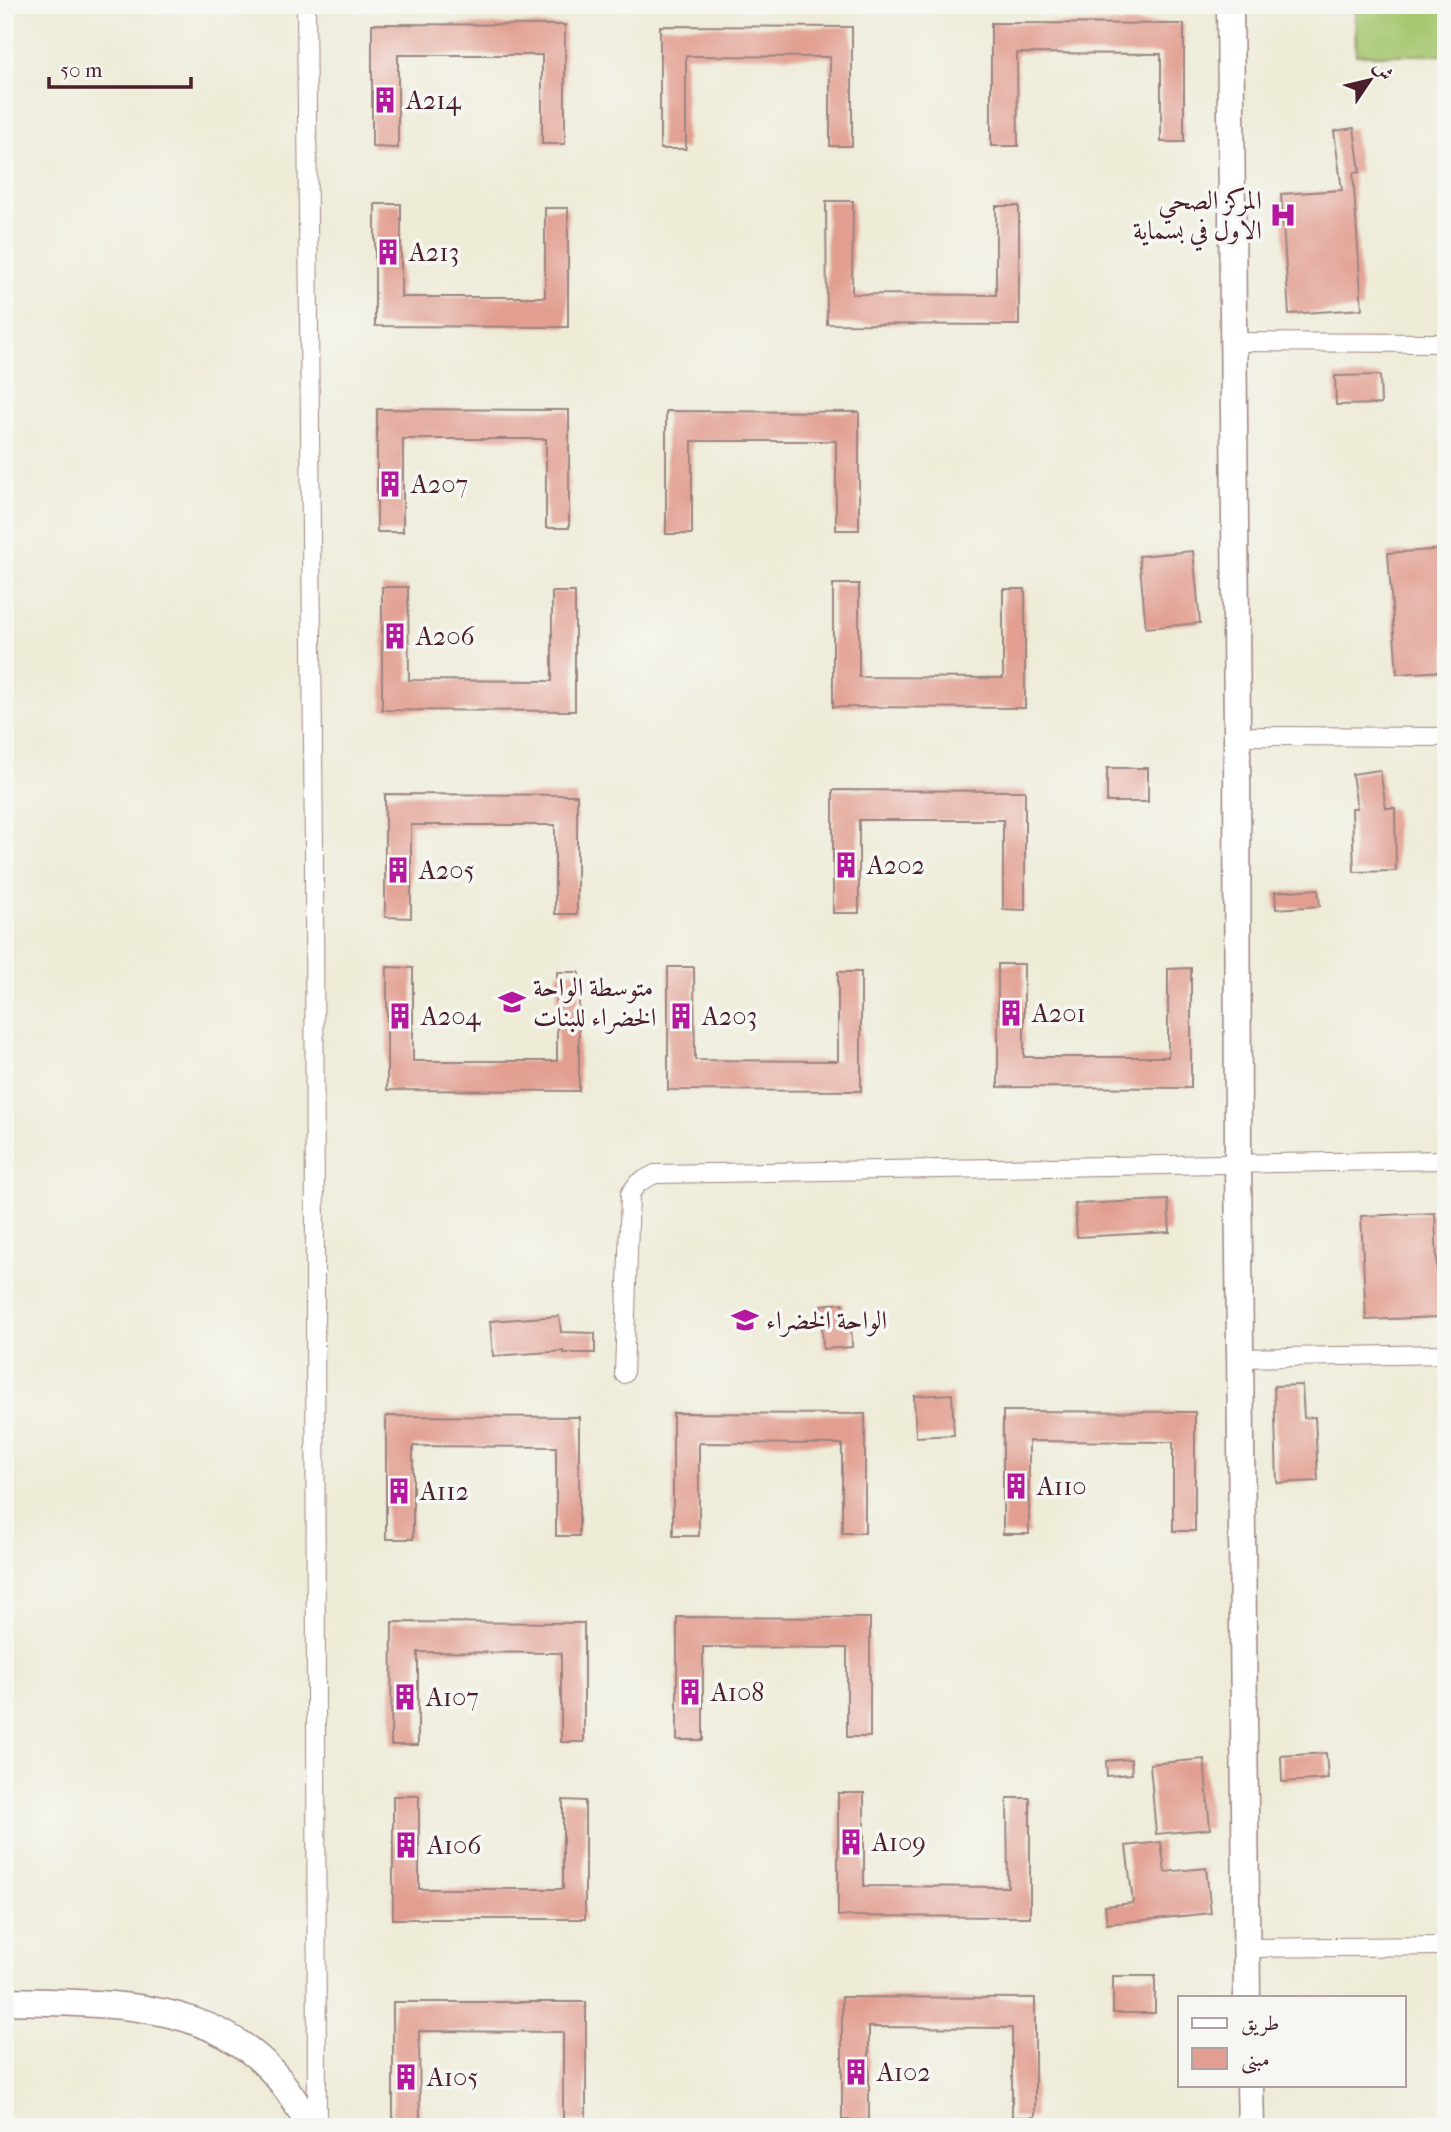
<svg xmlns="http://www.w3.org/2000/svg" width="1451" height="2132" font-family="'IM FELL French Canon',Amiri,serif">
<rect width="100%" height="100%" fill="#f6f6f2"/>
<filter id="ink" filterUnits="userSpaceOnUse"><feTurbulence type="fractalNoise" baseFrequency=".0143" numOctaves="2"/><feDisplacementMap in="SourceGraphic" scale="14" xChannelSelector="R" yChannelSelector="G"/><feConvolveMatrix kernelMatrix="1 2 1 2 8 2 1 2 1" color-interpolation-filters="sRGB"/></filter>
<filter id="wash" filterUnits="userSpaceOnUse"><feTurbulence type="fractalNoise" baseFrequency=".00686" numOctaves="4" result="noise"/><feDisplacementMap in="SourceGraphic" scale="28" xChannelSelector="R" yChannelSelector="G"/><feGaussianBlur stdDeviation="1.57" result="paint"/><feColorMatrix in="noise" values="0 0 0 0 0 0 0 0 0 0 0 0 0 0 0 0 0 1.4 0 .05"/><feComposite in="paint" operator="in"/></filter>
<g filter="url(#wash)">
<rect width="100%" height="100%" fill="#eeebd7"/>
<path fill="#a5c770" stroke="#78734e" stroke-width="2" d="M 1355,5 L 1446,5 L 1446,55 L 1356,55 Z"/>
<g id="blocks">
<path fill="#e29f91" d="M 991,23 L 1184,24 L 1184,142 L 1161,142 L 1161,54 L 1017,53 L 1018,146 L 991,146 Z
M 372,24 L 565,25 L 565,144 L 542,144 L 542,55 L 398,55 L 398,148 L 372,147 Z
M 660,26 L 852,27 L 852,146 L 830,146 L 830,57 L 686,56 L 686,149 L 660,149 Z
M 1354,128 L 1360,172 L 1353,173 L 1362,309 L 1289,314 L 1281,194 L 1342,190 L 1334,131 Z
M 826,201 L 853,201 L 852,294 L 996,295 L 996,206 L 1019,206 L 1019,325 L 827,324 Z
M 375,204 L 401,204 L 401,297 L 545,297 L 545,208 L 568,208 L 568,327 L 375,326 Z
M 1380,375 L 1381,404 L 1336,405 L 1335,376 Z
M 377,409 L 569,410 L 569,528 L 546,528 L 546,439 L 403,439 L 403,532 L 377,532 Z
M 666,411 L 859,412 L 859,530 L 836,530 L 836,441 L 692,441 L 692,534 L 666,534 Z
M 1446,549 L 1446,671 L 1397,674 L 1388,553 Z
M 1193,551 L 1200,623 L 1146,628 L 1139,556 Z
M 833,584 L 859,584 L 859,677 L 1003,678 L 1003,589 L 1025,589 L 1025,708 L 833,707 Z
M 382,587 L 408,587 L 409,680 L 552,681 L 552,592 L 575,592 L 575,711 L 382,710 Z
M 1107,768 L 1148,768 L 1148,802 L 1107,802 Z
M 1380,770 L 1386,808 L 1395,808 L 1396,871 L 1354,872 L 1352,808 L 1357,808 L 1352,774 Z
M 833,790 L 1025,791 L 1025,910 L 1003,909 L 1003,820 L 859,820 L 859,913 L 833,913 Z
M 385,794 L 577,795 L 577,914 L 555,914 L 555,825 L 411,825 L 411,918 L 385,917 Z
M 1318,889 L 1320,906 L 1276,909 L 1275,892 Z
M 998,964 L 1024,964 L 1024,1057 L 1168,1057 L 1168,969 L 1191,968 L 1191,1088 L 998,1087 Z
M 387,967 L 413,968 L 413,1061 L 557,1061 L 557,972 L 579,972 L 579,1091 L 387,1090 Z
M 668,967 L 694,967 L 695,1060 L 838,1061 L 838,972 L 861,972 L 861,1091 L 668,1090 Z
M 1168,1200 L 1170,1232 L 1077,1237 L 1075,1204 Z
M 1435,1213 L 1439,1317 L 1366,1320 L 1361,1216 Z
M 843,1303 L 844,1321 L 851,1320 L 852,1347 L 823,1349 L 821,1305 Z
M 559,1316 L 561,1332 L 595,1333 L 595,1353 L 564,1353 L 564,1351 L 493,1356 L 490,1321 Z
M 1302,1385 L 1304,1418 L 1315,1417 L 1318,1481 L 1277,1483 L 1274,1386 Z
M 952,1394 L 954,1435 L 916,1437 L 914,1396 Z
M 1003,1411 L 1195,1412 L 1195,1531 L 1173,1531 L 1173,1442 L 1029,1441 L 1029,1534 L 1003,1534 Z
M 673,1413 L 865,1414 L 865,1533 L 842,1533 L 842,1444 L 699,1443 L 699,1536 L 673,1536 Z
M 386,1416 L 579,1417 L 579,1536 L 556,1536 L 556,1447 L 413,1446 L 413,1539 L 386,1539 Z
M 677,1617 L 870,1618 L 870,1737 L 847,1737 L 847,1648 L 703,1647 L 703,1740 L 677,1740 Z
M 392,1622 L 584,1623 L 584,1742 L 561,1742 L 561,1653 L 418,1652 L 418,1745 L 391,1745 Z
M 1326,1753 L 1328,1779 L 1282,1782 L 1281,1756 Z
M 1131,1759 L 1132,1774 L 1107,1776 L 1106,1761 Z
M 1204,1759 L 1210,1829 L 1156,1834 L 1150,1764 Z
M 838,1793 L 864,1793 L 864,1886 L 1008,1887 L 1007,1798 L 1030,1798 L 1030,1917 L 838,1916 Z
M 393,1796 L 419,1796 L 419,1889 L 563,1889 L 563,1800 L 585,1801 L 585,1919 L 393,1919 Z
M 1161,1842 L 1165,1872 L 1206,1868 L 1211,1913 L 1107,1924 L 1105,1906 L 1133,1903 L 1126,1846 Z
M 1113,1976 L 1155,1976 L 1155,2013 L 1113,2013 Z
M 842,1997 L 1035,1998 L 1035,2117 L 1012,2117 L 1012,2028 L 869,2027 L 869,2120 L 842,2120 Z
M 393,2002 L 586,2002 L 586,2121 L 563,2121 L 563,2032 L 419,2031 L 420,2125 L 393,2124 Z"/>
</g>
</g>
<g filter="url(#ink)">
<use href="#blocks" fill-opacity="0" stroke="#9c8581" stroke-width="2"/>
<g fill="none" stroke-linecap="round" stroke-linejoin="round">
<g stroke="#9c8581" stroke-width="20">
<path id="street" d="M 306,5 L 314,852 L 317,2127
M 1233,342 L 1446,343
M 1237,736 L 1446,737
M 1242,1358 L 1446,1354
M 624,1374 L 630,1194 L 638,1183 L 655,1174 L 1446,1160
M 1246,1948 L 1446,1946"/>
</g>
<g stroke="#9c8581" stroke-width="29">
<path id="secondary" d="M 1230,5 L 1237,726 L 1238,1162 L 1247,1997
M 5,2001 C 128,2004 248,1998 309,2127
M 1250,2085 L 1251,2127"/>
</g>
<use href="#street" stroke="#fff" stroke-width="18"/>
<use href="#secondary" stroke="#fff" stroke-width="26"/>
</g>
</g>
<defs>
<g id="building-bare" transform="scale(2.1)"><path d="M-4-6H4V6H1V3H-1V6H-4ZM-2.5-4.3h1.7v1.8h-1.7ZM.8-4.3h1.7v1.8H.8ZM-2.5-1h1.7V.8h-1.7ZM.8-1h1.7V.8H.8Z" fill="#b5179e" stroke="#f6f6f2" stroke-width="2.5" paint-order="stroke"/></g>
<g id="hospital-bare" transform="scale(2.1)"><path d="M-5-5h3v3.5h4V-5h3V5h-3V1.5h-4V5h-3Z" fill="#b5179e" stroke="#f6f6f2" stroke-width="2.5" paint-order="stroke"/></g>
<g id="school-bare" transform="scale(2.1)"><path d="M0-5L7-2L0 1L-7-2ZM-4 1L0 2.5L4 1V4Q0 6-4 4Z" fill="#b5179e" stroke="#f6f6f2" stroke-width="2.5" paint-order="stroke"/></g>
</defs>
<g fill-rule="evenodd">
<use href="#building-bare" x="385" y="100"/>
<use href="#hospital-bare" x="1283" y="215"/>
<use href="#building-bare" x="388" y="252"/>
<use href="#building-bare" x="390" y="484"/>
<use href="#building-bare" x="395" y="636"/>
<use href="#building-bare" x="846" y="865"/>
<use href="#building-bare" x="398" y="870"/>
<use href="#school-bare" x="512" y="1002"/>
<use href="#building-bare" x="1011" y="1013"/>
<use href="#building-bare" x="400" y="1016"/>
<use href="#building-bare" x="681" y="1016"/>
<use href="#school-bare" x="745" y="1320"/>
<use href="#building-bare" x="1016" y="1486"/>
<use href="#building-bare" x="399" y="1491"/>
<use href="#building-bare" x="690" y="1692"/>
<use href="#building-bare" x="405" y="1697"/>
<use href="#building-bare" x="851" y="1842"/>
<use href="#building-bare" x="406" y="1845"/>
<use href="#building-bare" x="856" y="2072"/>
<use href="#building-bare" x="406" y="2077"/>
</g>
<g text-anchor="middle" stroke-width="7" stroke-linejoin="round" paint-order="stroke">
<g font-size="26" fill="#4a1f2b" stroke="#f6f6f2" text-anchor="start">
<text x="406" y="109">A214</text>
<text x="1262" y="209" text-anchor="end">المركز الصحي<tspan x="1262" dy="30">الاول في بسماية</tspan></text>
<text x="409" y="261">A213</text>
<text x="411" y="493">A207</text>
<text x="416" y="645">A206</text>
<text x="867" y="874">A202</text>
<text x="419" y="879">A205</text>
<text x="533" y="996">متوسطة الواحة<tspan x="533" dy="30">الخضراء للبنات</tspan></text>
<text x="1032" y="1022">A201</text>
<text x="421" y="1025">A204</text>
<text x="702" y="1025">A203</text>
<text x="766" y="1329">الواحة الخضراء</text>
<text x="1037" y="1495">A110</text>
<text x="420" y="1500">A112</text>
<text x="711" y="1701">A108</text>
<text x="426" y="1706">A107</text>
<text x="872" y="1851">A109</text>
<text x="427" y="1854">A106</text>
<text x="877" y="2081">A102</text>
<text x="427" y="2086">A105</text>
</g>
</g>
<rect width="1451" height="2132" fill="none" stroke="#f6f6f2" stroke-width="28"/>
<rect x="1178" y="1996" width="228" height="91" fill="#f6f6f2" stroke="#b1a0a2" stroke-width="2"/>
<rect x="1192" y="2018" width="35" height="10" fill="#ffffff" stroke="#b1a0a2" stroke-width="2"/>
<text x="1241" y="2030" font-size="21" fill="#4a1f2b">طريق</text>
<rect x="1192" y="2048" width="35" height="21" fill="#e29f91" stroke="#b1a0a2" stroke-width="2"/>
<text x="1241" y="2066" font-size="21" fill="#4a1f2b">مبنى</text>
<g transform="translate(1370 80) rotate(55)" stroke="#f6f6f2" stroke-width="5" paint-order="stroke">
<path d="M0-5L12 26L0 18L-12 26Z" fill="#4a1f2b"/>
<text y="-10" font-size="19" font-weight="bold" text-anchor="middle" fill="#4a1f2b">ش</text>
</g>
<path d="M49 77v10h142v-10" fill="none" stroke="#4a1f2b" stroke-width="3.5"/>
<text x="60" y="77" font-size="21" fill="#4a1f2b" stroke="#f6f6f2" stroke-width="5" paint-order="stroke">50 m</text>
</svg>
